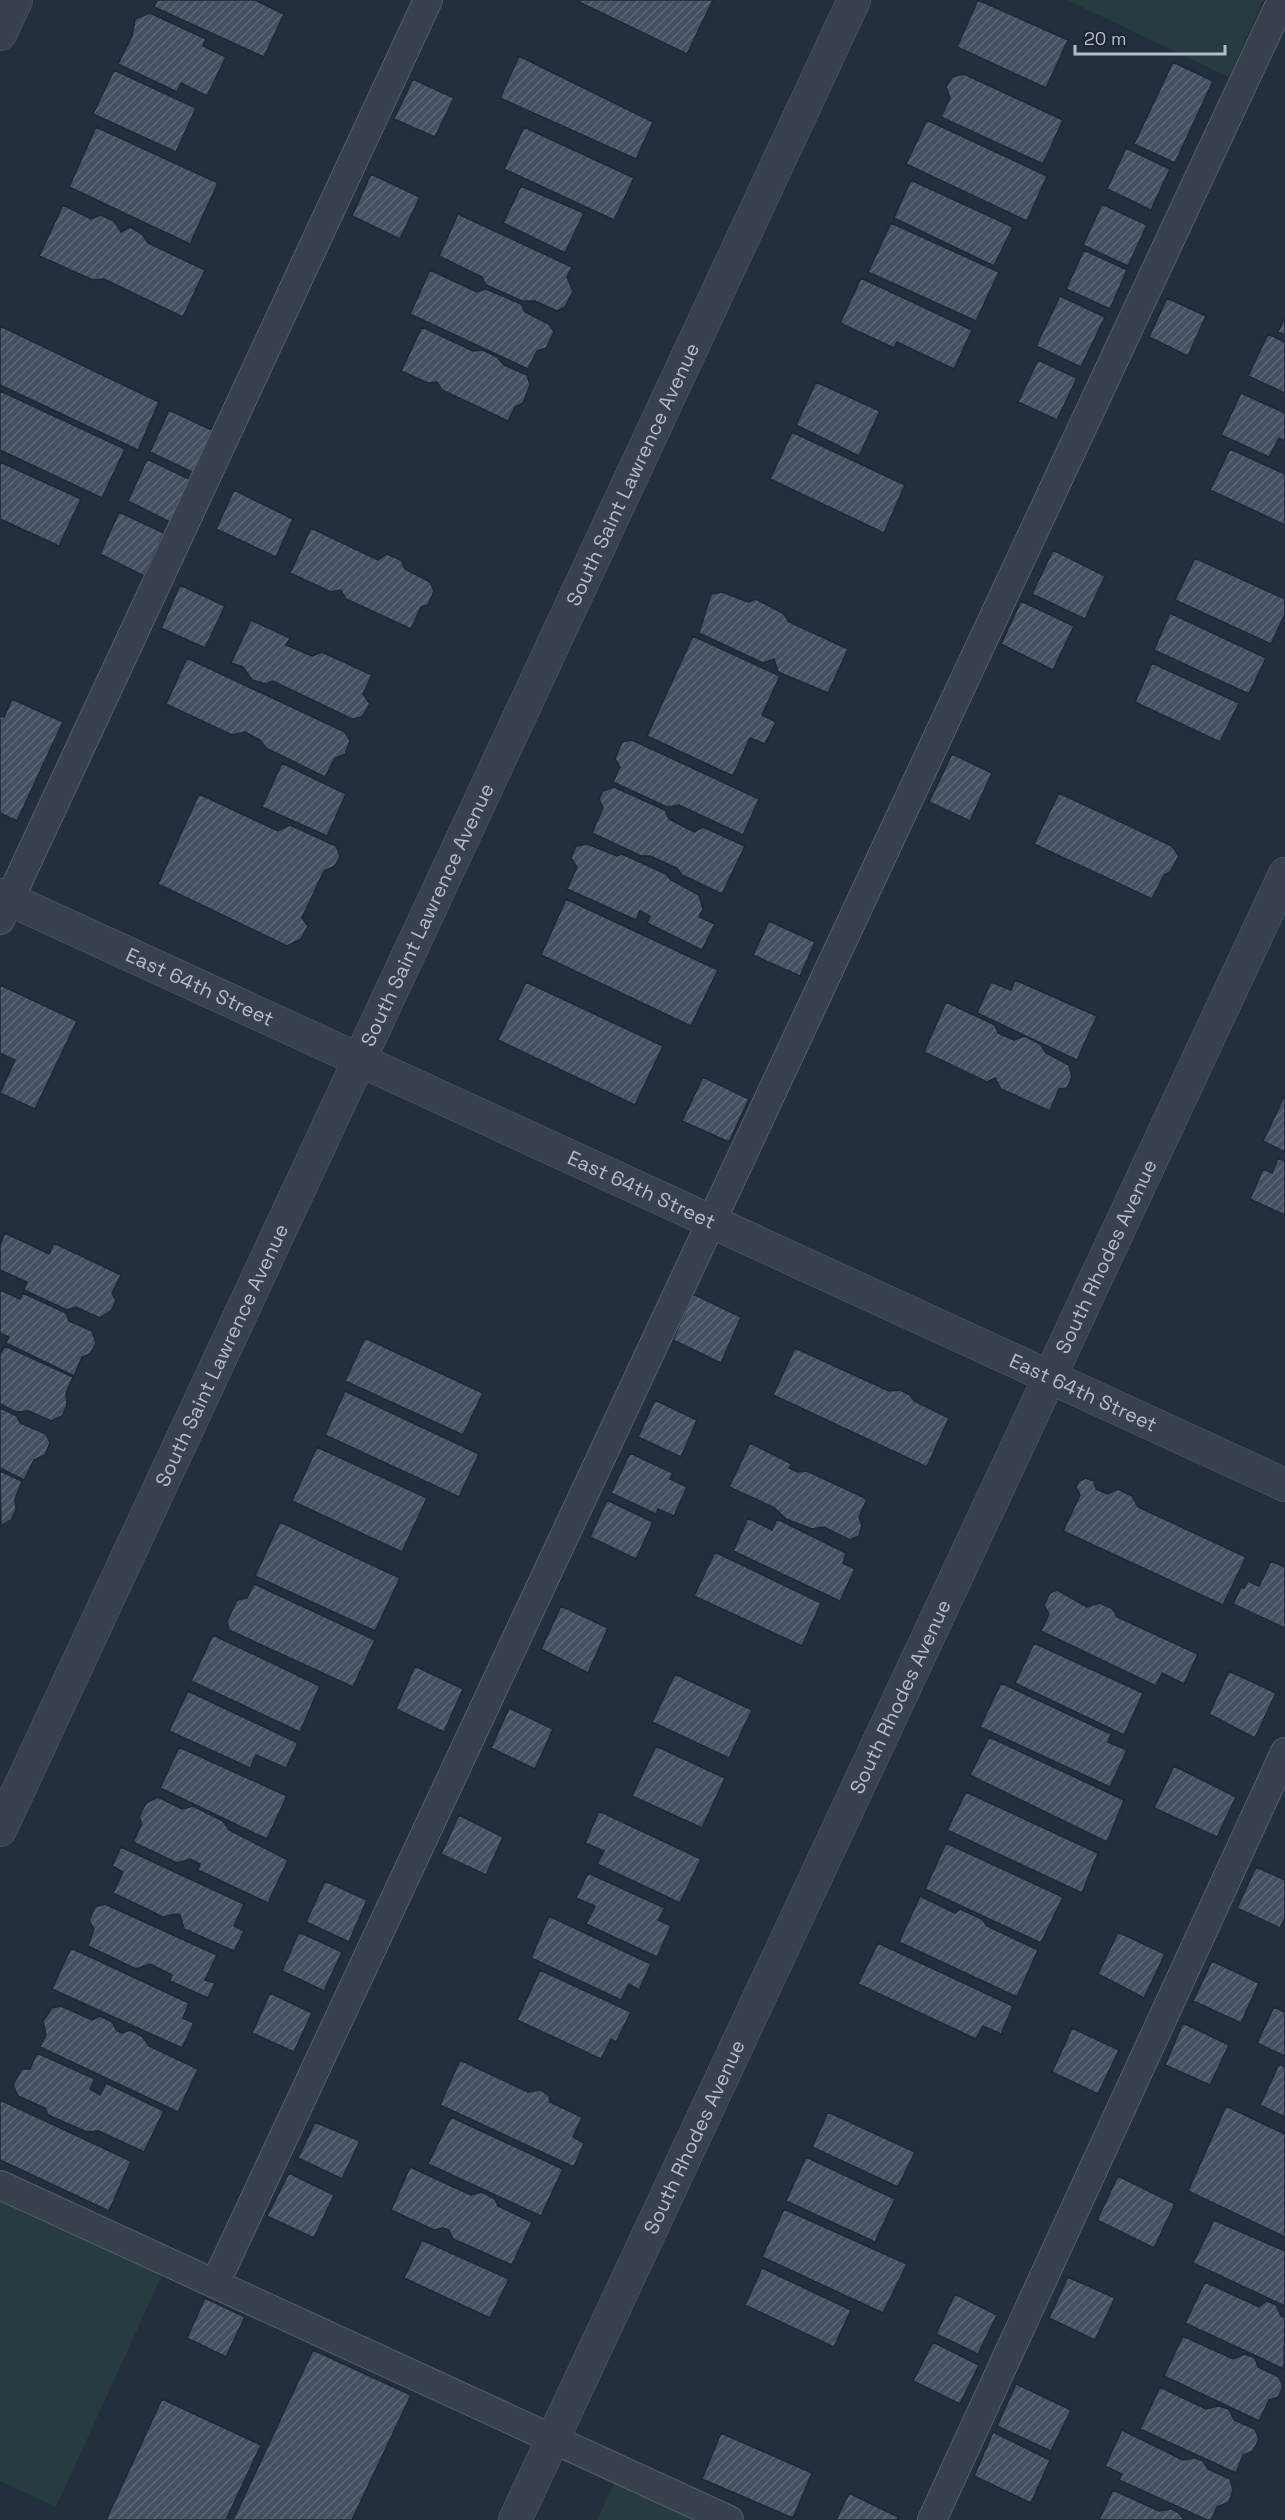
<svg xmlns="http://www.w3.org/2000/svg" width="1285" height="2520" font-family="'Space Grotesk',sans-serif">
<defs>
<pattern id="building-hatch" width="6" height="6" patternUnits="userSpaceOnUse" patternTransform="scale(1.5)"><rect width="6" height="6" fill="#455162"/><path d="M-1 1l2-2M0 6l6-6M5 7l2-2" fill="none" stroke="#5d6877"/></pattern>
</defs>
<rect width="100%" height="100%" fill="#242f3e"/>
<path fill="#263c3f" d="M 1067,0 L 1263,0 L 1229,77 Z
M 0,2201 L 162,2275 L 56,2507 L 0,2481 Z
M 616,2479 L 701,2520 L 597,2520 Z"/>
<path fill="url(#building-hatch)" stroke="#1f2835" stroke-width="1.5" d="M 157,0 L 255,0 L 284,14 L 264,57 L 154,7 Z
M 580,0 L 713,0 L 687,54 L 579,2 Z
M 978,0 L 1068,40 L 1046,88 L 957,47 Z
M 150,13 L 206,39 L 203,46 L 226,57 L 207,96 L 181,83 L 177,92 L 118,64 L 132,36 L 135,19 Z
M 519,56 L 653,122 L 636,159 L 500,98 Z
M 1173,62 L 1213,81 L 1175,163 L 1134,144 Z
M 114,70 L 196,108 L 176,152 L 93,114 Z
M 964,74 L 1063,120 L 1043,164 L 941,117 L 950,98 L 946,87 L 952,77 Z
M 413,79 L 454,98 L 435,137 L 394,119 Z
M 927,120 L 1047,176 L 1027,221 L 906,164 Z
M 96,127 L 218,183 L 190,244 L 69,187 Z
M 524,127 L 634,178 L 614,220 L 504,169 Z
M 1126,148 L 1170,169 L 1151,210 L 1107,189 Z
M 371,174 L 420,197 L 400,239 L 352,216 Z
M 911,180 L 1013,227 L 994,266 L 894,218 Z
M 521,186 L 584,213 L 565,253 L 503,223 Z
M 1102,204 L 1147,225 L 1128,266 L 1083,245 Z
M 63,205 L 91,219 L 101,215 L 114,221 L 121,232 L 130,227 L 142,234 L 148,243 L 205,270 L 183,317 L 104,279 L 93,280 L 39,256 Z
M 458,214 L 572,267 L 567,277 L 573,291 L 565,307 L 557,311 L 535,301 L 522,301 L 486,285 L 482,277 L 439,256 Z
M 891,223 L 999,272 L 976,321 L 868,272 Z
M 1084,250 L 1127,270 L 1110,309 L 1066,289 Z
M 430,270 L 477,292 L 486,289 L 521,304 L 525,312 L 549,324 L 554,332 L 546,348 L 537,351 L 528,369 L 410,314 Z
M 861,278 L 972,330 L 954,369 L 897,342 L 894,348 L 840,323 Z
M 1060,296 L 1105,317 L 1081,367 L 1036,346 Z
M 1167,298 L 1206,316 L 1188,356 L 1149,337 Z
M 1285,317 L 1285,335 L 1278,332 Z
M 0,326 L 159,402 L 138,450 L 0,385 Z
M 422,327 L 473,351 L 483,350 L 497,357 L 504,365 L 527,375 L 530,385 L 523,403 L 515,407 L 508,421 L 442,390 L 437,382 L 428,383 L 401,371 Z
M 1268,334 L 1285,342 L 1285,393 L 1248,376 Z
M 1038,360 L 1077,378 L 1057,420 L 1018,402 Z
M 816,382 L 880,411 L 859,456 L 796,425 Z
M 0,391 L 125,449 L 102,498 L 0,450 Z
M 1241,393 L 1285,413 L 1285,441 L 1279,438 L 1269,457 L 1221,435 Z
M 169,410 L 214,431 L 194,473 L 150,452 Z
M 792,432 L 905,485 L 884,533 L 770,479 Z
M 1230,449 L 1285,474 L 1285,525 L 1210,490 Z
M 147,459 L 191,480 L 172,523 L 128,501 Z
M 0,462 L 81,499 L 59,546 L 0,519 Z
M 234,490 L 293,519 L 276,557 L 216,529 Z
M 119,512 L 164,533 L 144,576 L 100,554 Z
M 311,528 L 378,560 L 387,554 L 401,560 L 405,569 L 430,582 L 434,591 L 428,605 L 421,607 L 411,629 L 346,599 L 341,590 L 331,592 L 290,573 Z
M 1053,550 L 1105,576 L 1085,619 L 1032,594 Z
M 1195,558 L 1285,599 L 1285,614 L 1271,644 L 1175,600 Z
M 180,585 L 225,606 L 205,648 L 161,628 Z
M 722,592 L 748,602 L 756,599 L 784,614 L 789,622 L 848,649 L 828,693 L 778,672 L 774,659 L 763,663 L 699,633 L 711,594 Z
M 1021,601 L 1074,626 L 1053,670 L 1001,644 Z
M 1170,613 L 1266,658 L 1249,694 L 1154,650 Z
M 251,620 L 290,638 L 286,645 L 312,656 L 322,652 L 372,675 L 363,694 L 370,704 L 362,717 L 352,719 L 273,681 L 266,684 L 252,680 L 243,667 L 231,663 Z
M 693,636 L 780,676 L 762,715 L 776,722 L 765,744 L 750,738 L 733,776 L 647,736 Z
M 187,658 L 345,732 L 350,741 L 345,754 L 335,758 L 325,777 L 266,748 L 260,740 L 245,732 L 232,735 L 166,704 Z
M 1152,663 L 1239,703 L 1220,742 L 1135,702 Z
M 12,699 L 63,722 L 17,821 L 0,813 L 0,716 L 4,717 Z
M 632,740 L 759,799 L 743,835 L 679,805 L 667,807 L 613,782 L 620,767 L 615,759 L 622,742 Z
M 952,754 L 992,773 L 970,821 L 929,802 Z
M 282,763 L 346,794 L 327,836 L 262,807 Z
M 614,787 L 665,810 L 669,819 L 694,832 L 703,827 L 745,846 L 722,894 L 682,875 L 677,868 L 650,856 L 641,856 L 592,833 L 603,808 L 599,799 L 603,791 Z
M 1059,793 L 1172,846 L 1179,856 L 1170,872 L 1164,875 L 1152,899 L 1034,844 Z
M 199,794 L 278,831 L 290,825 L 336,846 L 340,856 L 335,866 L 324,871 L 302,918 L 308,926 L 301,939 L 287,946 L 158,884 Z
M 587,844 L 617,856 L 622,854 L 666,874 L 671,880 L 699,895 L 703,909 L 699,917 L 715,924 L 702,950 L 647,923 L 650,916 L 640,911 L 636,920 L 567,889 L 577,867 L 571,858 L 576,846 Z
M 566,899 L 718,970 L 691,1026 L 541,955 Z
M 769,921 L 815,942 L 800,976 L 753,955 Z
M 1015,980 L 1097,1016 L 1077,1060 L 977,1013 L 991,982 L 1011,990 Z
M 526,982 L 663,1046 L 635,1105 L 498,1040 Z
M 0,985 L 77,1021 L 35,1109 L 0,1093 L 15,1060 L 0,1053 Z
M 946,1002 L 995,1025 L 998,1033 L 1014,1040 L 1025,1036 L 1040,1044 L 1046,1053 L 1069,1065 L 1072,1077 L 1067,1088 L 1059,1089 L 1050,1111 L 1001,1089 L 995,1078 L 987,1082 L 924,1052 Z
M 703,1077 L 749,1099 L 729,1142 L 682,1121 Z
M 1284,1097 L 1285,1097 L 1285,1152 L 1263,1141 Z
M 1278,1158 L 1285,1161 L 1285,1215 L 1250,1199 L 1263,1169 L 1272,1173 Z
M 5,1233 L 49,1254 L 54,1243 L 121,1275 L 112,1293 L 116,1301 L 111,1311 L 100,1318 L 76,1307 L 67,1310 L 24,1290 L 27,1282 L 0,1270 L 0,1245 Z
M 0,1290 L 20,1299 L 23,1293 L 66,1313 L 69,1321 L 92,1331 L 96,1343 L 90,1354 L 82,1357 L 74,1376 L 6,1343 L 9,1337 L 0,1333 Z
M 693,1294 L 741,1317 L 721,1363 L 673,1340 Z
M 365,1338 L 483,1393 L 463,1435 L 345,1381 Z
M 5,1346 L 73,1377 L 66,1393 L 67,1405 L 62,1416 L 51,1421 L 29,1411 L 16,1412 L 0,1404 L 0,1354 Z
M 795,1348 L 889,1391 L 900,1390 L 910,1395 L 914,1401 L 949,1418 L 927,1467 L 773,1395 Z
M 345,1391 L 479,1454 L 459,1497 L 325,1435 Z
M 655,1400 L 697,1420 L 681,1457 L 638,1437 Z
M 0,1408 L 17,1416 L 20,1423 L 46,1434 L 50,1443 L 45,1455 L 34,1460 L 24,1480 L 0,1468 Z
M 750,1443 L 792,1464 L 789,1468 L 798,1472 L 807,1471 L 867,1499 L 859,1517 L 862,1526 L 859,1536 L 850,1540 L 824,1527 L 812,1529 L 786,1519 L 773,1507 L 729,1487 Z
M 317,1447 L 427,1498 L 402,1552 L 292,1501 Z
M 630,1453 L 673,1473 L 670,1479 L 687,1487 L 674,1516 L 658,1509 L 656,1514 L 611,1493 Z
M 0,1471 L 22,1481 L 15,1499 L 16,1510 L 11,1520 L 1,1526 Z
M 1086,1478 L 1094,1481 L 1096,1489 L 1107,1494 L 1118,1489 L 1132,1496 L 1138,1507 L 1246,1557 L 1223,1605 L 1063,1531 L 1080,1495 L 1076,1487 L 1079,1481 Z
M 607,1500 L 653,1522 L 636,1559 L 590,1537 Z
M 748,1518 L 772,1530 L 777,1519 L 846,1553 L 843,1563 L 855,1569 L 840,1601 L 733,1551 Z
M 280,1522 L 400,1578 L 375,1631 L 255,1576 Z
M 715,1552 L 821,1603 L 802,1646 L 694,1596 Z
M 1271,1561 L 1285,1567 L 1285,1628 L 1233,1604 L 1241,1587 L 1244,1588 L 1248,1581 L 1259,1586 Z
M 254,1584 L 375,1640 L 353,1687 L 229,1630 L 227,1621 L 237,1600 L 247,1598 Z
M 1057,1590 L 1087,1607 L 1100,1603 L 1113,1609 L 1117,1617 L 1198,1654 L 1184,1684 L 1162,1673 L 1156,1686 L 1041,1631 L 1049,1614 L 1044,1605 L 1050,1593 Z
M 561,1606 L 608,1628 L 588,1673 L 541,1649 Z
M 213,1635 L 320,1686 L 300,1732 L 191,1681 Z
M 1034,1643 L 1143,1693 L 1124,1735 L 1015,1683 Z
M 415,1666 L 463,1689 L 444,1732 L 396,1709 Z
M 1229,1671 L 1276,1693 L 1255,1738 L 1209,1714 Z
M 675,1674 L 752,1710 L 729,1758 L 652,1722 Z
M 1001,1683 L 1111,1734 L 1108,1742 L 1127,1750 L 1110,1787 L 980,1727 Z
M 188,1691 L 298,1743 L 286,1768 L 256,1755 L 250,1768 L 169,1731 Z
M 509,1708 L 553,1729 L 535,1769 L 491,1748 Z
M 989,1737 L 1124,1800 L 1107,1842 L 970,1775 Z
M 656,1746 L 725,1778 L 702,1828 L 632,1796 Z
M 179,1747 L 287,1796 L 267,1839 L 160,1788 Z
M 1174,1766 L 1236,1797 L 1217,1837 L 1154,1808 Z
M 966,1792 L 1098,1853 L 1082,1893 L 947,1830 Z
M 158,1797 L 182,1809 L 193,1806 L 223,1821 L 229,1830 L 288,1860 L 268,1903 L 198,1870 L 200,1864 L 190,1859 L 177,1863 L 133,1842 L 142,1824 L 139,1817 L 146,1803 Z
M 599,1811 L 701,1859 L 680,1903 L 597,1864 L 604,1851 L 585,1843 Z
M 459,1815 L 503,1837 L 486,1875 L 441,1854 Z
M 946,1843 L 1063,1897 L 1041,1943 L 925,1889 Z
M 121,1847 L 244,1904 L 234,1926 L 244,1931 L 234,1951 L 184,1929 L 180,1915 L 175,1914 L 163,1917 L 113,1893 L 123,1872 L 112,1866 Z
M 1256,1867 L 1285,1880 L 1285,1918 L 1280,1928 L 1237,1908 Z
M 588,1873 L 665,1908 L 658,1920 L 671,1926 L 657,1957 L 586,1924 L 595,1906 L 576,1898 Z
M 325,1881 L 367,1900 L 349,1942 L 306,1922 Z
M 920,1896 L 955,1913 L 960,1909 L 982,1919 L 987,1926 L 1038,1950 L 1017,1997 L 899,1942 Z
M 105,1904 L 217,1955 L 205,1980 L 215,1983 L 208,1998 L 170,1981 L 172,1975 L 150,1964 L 136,1969 L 88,1946 L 94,1929 L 89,1921 L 95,1907 Z
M 549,1916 L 651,1964 L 639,1990 L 629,1984 L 621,2000 L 531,1958 Z
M 299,1932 L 342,1952 L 324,1991 L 282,1971 Z
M 1118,1932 L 1165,1954 L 1144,1998 L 1098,1974 Z
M 878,1943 L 1013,2006 L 1001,2034 L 983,2026 L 976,2039 L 858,1984 Z
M 71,1948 L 189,2003 L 183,2018 L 194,2023 L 182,2048 L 52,1989 Z
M 1212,1961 L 1259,1983 L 1241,2023 L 1193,2001 Z
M 540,1970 L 631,2012 L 616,2042 L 611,2039 L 601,2059 L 517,2020 Z
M 270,1993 L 312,2013 L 294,2052 L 252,2033 Z
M 61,2006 L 92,2020 L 100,2016 L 112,2022 L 117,2031 L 122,2033 L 130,2030 L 142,2036 L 149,2046 L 198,2069 L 178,2112 L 40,2047 L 46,2035 L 43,2021 L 52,2008 Z
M 1274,2007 L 1285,2012 L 1285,2056 L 1257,2043 Z
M 1183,2023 L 1229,2045 L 1210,2085 L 1165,2065 Z
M 1072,2028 L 1119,2050 L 1098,2094 L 1052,2072 Z
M 37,2053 L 95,2079 L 90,2089 L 100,2095 L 106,2083 L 164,2111 L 144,2152 L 99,2131 L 87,2132 L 48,2115 L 45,2108 L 18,2096 L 13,2085 L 22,2069 L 30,2069 Z
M 460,2060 L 528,2092 L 541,2090 L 549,2096 L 550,2102 L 582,2117 L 573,2137 L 584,2143 L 574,2167 L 440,2105 Z
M 1279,2064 L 1285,2067 L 1285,2117 L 1260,2105 Z
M 0,2100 L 131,2161 L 109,2211 L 0,2160 Z
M 1226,2106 L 1285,2134 L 1285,2237 L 1188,2191 Z
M 828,2112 L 915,2152 L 898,2187 L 812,2147 Z
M 451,2117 L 563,2169 L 541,2216 L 428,2164 Z
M 315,2122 L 360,2141 L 342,2179 L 298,2158 Z
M 806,2157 L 895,2199 L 875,2242 L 786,2201 Z
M 410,2167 L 471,2195 L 482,2192 L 495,2199 L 498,2206 L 532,2222 L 512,2265 L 453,2239 L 449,2230 L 443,2228 L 434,2230 L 391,2210 Z
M 289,2173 L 334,2195 L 314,2238 L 267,2216 Z
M 1118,2176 L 1175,2204 L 1154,2248 L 1097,2220 Z
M 784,2209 L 907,2264 L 883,2313 L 762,2257 Z
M 1214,2220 L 1285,2251 L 1285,2306 L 1193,2263 Z
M 422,2240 L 509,2279 L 490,2318 L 404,2278 Z
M 762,2268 L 851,2310 L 834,2347 L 745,2305 Z
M 1068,2277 L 1115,2298 L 1095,2340 L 1049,2318 Z
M 1205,2282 L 1259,2307 L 1267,2301 L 1276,2305 L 1281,2316 L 1285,2318 L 1284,2369 L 1185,2323 Z
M 955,2294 L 997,2315 L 978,2354 L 936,2334 Z
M 205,2298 L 245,2317 L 226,2357 L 187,2338 Z
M 1183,2336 L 1233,2359 L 1245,2354 L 1255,2358 L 1258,2367 L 1279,2377 L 1283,2387 L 1278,2397 L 1269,2400 L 1259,2421 L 1164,2376 Z
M 933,2342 L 979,2365 L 960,2404 L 913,2381 Z
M 313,2350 L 411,2395 L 352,2520 L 233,2520 Z
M 1016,2384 L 1071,2410 L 1051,2451 L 997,2426 Z
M 1160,2387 L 1206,2409 L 1218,2406 L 1229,2409 L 1234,2420 L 1255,2429 L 1259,2439 L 1253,2451 L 1243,2455 L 1236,2473 L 1140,2429 Z
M 162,2399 L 261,2445 L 226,2520 L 106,2520 Z
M 1122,2430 L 1183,2460 L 1195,2458 L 1203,2461 L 1208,2469 L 1230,2479 L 1233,2490 L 1229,2502 L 1217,2507 L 1211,2520 L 1207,2520 L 1119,2480 L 1122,2474 L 1105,2466 Z
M 993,2432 L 1050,2460 L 1031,2503 L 974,2476 Z
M 721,2433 L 812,2473 L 793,2518 L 702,2479 Z
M 1113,2490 L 1159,2511 L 1172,2509 L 1179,2513 L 1184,2520 L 1099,2520 Z
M 849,2493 L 898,2517 L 897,2520 L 836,2520 Z"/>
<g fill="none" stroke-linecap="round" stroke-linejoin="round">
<g stroke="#565f6c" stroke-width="30">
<path id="service" d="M 0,920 L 428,0
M 0,2185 L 729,2520
M 215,2284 L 1282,0
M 932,2520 L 1285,1752"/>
</g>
<g stroke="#565f6c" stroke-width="34">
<g id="minor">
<path d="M 0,34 L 16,0"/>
<path id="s1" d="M 0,895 L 1285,1485"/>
<path id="s2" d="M 0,1830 L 854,0"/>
<path id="s3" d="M 515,2520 L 1285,874"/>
</g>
</g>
<use href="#service" stroke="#38414e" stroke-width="28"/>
<use href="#minor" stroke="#38414e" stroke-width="33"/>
</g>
<g text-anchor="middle" stroke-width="4.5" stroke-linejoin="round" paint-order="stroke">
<g font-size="20" fill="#b4bcc9" stroke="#1d2633">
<text dy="7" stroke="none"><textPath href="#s2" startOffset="1496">South Saint Lawrence Avenue</textPath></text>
<text dy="7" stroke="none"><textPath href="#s2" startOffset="1010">South Saint Lawrence Avenue</textPath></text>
<text dy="7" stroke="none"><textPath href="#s1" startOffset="220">East 64th Street</textPath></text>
<text dy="7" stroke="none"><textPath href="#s1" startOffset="706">East 64th Street</textPath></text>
<text dy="7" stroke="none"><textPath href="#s3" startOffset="1395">South Rhodes Avenue</textPath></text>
<text dy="7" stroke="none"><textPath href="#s2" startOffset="524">South Saint Lawrence Avenue</textPath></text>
<text dy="7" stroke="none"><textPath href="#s1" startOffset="1192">East 64th Street</textPath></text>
<text dy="7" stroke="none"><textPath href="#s3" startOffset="909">South Rhodes Avenue</textPath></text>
<text dy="7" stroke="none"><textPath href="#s3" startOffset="423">South Rhodes Avenue</textPath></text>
</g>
</g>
<path d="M1075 45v9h150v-9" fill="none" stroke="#b4bcc9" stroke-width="3"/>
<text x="1084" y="45" font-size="18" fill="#b4bcc9" stroke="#1d2633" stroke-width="4.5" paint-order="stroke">20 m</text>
</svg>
